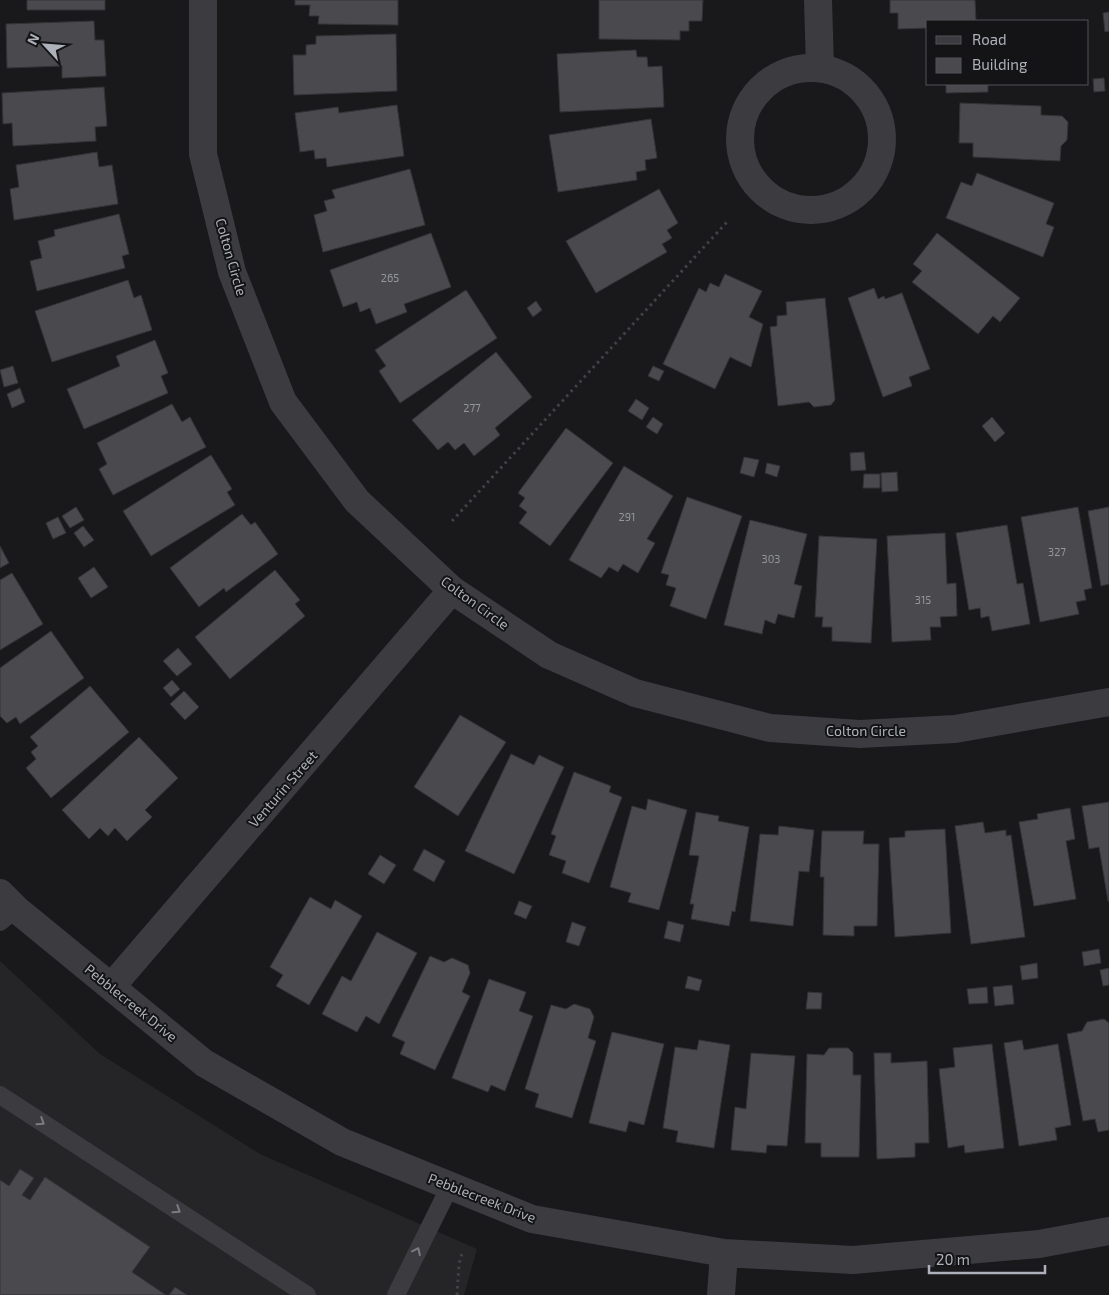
<svg xmlns="http://www.w3.org/2000/svg" width="1109" height="1295" font-family="'Exo 2',sans-serif">
<rect width="100%" height="100%" fill="#19191b"/>
<path fill="#252528" d="M 0,961 L 100,1054 L 260,1154 L 477,1249 L 464,1295 L 0,1295 Z"/>
<path fill="#49494e" stroke="#343437" d="M 27,0 L 105,0 L 105,10 L 27,10 Z
M 295,0 L 398,0 L 398,25 L 318,24 L 319,16 L 309,16 L 310,5 L 295,5 Z
M 599,0 L 703,0 L 702,21 L 689,21 L 689,31 L 680,31 L 680,40 L 599,39 Z
M 890,0 L 975,0 L 976,21 L 928,21 L 928,28 L 898,29 L 898,13 L 890,13 Z
M 1109,12 L 1109,31 L 1105,32 L 1103,13 Z
M 94,21 L 95,40 L 104,40 L 106,76 L 62,78 L 62,66 L 7,68 L 6,24 Z
M 396,34 L 397,91 L 294,95 L 293,55 L 306,55 L 306,45 L 316,44 L 316,36 Z
M 636,50 L 637,57 L 647,57 L 648,67 L 662,66 L 664,107 L 560,112 L 557,54 Z
M 1104,78 L 1105,91 L 1094,92 L 1093,79 Z
M 946,84 L 988,84 L 988,92 L 946,93 Z
M 104,87 L 107,126 L 95,127 L 96,141 L 13,146 L 12,123 L 3,124 L 2,93 Z
M 960,103 L 1041,106 L 1041,115 L 1062,116 L 1068,122 L 1067,140 L 1061,146 L 1060,161 L 973,157 L 973,143 L 959,143 Z
M 397,105 L 404,156 L 327,167 L 326,158 L 315,159 L 314,150 L 300,152 L 295,113 L 338,107 L 339,113 Z
M 651,119 L 657,158 L 645,160 L 646,170 L 636,172 L 637,180 L 558,192 L 549,135 Z
M 97,152 L 99,167 L 112,165 L 118,204 L 14,220 L 10,189 L 19,187 L 16,165 Z
M 410,169 L 425,225 L 323,252 L 314,215 L 327,211 L 324,201 L 335,198 L 332,190 Z
M 977,173 L 1054,203 L 1046,224 L 1054,227 L 1043,257 L 946,218 L 961,182 L 972,186 Z
M 659,189 L 678,223 L 667,230 L 672,238 L 662,244 L 667,252 L 596,293 L 566,241 Z
M 119,214 L 129,254 L 122,256 L 125,268 L 37,291 L 30,261 L 42,258 L 38,241 L 55,236 L 54,230 Z
M 431,233 L 451,287 L 404,304 L 407,312 L 376,324 L 370,308 L 360,312 L 357,302 L 343,307 L 330,270 Z
M 937,233 L 1020,298 L 1000,322 L 993,316 L 978,334 L 912,282 L 922,271 L 913,264 Z
M 725,274 L 762,291 L 749,317 L 763,324 L 751,367 L 730,357 L 715,389 L 663,364 L 699,288 L 706,292 L 710,283 L 719,287 Z
M 128,280 L 134,298 L 141,295 L 152,330 L 52,362 L 35,311 Z
M 874,288 L 878,299 L 884,296 L 885,299 L 902,293 L 930,369 L 909,377 L 912,386 L 883,397 L 848,298 Z
M 466,290 L 497,338 L 400,403 L 379,371 L 386,366 L 375,350 Z
M 825,298 L 835,400 L 831,405 L 814,407 L 809,402 L 778,406 L 770,327 L 777,326 L 777,316 L 787,315 L 786,302 Z
M 536,301 L 542,310 L 533,317 L 527,308 Z
M 155,340 L 168,373 L 161,376 L 168,393 L 84,429 L 67,389 L 120,366 L 116,356 Z
M 496,352 L 532,397 L 495,428 L 500,435 L 474,456 L 464,443 L 455,450 L 448,442 L 438,450 L 412,420 Z
M 13,366 L 18,383 L 4,387 L 0,370 Z
M 653,366 L 664,371 L 659,381 L 648,376 Z
M 20,388 L 25,402 L 12,408 L 7,394 Z
M 636,399 L 649,408 L 642,420 L 628,411 Z
M 172,404 L 182,422 L 190,417 L 206,447 L 113,495 L 99,469 L 107,464 L 97,443 Z
M 653,417 L 663,424 L 657,434 L 646,427 Z
M 992,417 L 1005,433 L 995,442 L 982,426 Z
M 566,428 L 613,463 L 550,546 L 519,523 L 527,512 L 519,506 L 525,498 L 518,493 Z
M 864,452 L 866,470 L 851,471 L 850,453 Z
M 211,455 L 232,489 L 227,492 L 235,505 L 151,556 L 123,511 Z
M 744,457 L 759,460 L 754,477 L 740,473 Z
M 767,463 L 780,466 L 777,477 L 765,473 Z
M 624,466 L 673,496 L 647,539 L 655,543 L 638,573 L 623,564 L 618,572 L 609,567 L 601,578 L 569,560 Z
M 897,472 L 898,491 L 882,492 L 881,473 Z
M 864,474 L 880,474 L 880,488 L 863,488 Z
M 687,497 L 742,516 L 706,619 L 670,606 L 676,588 L 666,585 L 669,575 L 661,573 Z
M 76,507 L 84,520 L 70,528 L 62,516 Z
M 1078,507 L 1092,588 L 1084,590 L 1086,600 L 1076,602 L 1079,614 L 1040,622 L 1021,517 Z
M 1109,507 L 1109,584 L 1101,586 L 1088,511 Z
M 242,514 L 251,525 L 255,522 L 278,554 L 226,592 L 224,588 L 199,607 L 170,568 Z
M 58,517 L 66,533 L 53,539 L 46,523 Z
M 750,520 L 807,534 L 794,584 L 802,586 L 794,618 L 778,614 L 775,624 L 765,620 L 762,634 L 724,625 Z
M 1007,525 L 1017,584 L 1023,583 L 1030,624 L 992,631 L 989,616 L 981,618 L 980,608 L 969,610 L 956,533 Z
M 83,526 L 94,540 L 84,547 L 74,533 Z
M 945,533 L 947,584 L 956,583 L 957,616 L 940,617 L 941,627 L 930,627 L 931,640 L 892,642 L 887,536 Z
M 819,536 L 877,539 L 871,643 L 832,641 L 832,627 L 822,627 L 823,617 L 815,617 Z
M 0,546 L 9,563 L 0,568 Z
M 94,567 L 108,587 L 91,598 L 78,578 Z
M 275,570 L 300,600 L 295,604 L 305,616 L 230,679 L 195,637 Z
M 12,573 L 43,624 L 0,650 L 0,580 Z
M 51,631 L 84,678 L 20,724 L 16,717 L 7,723 L 0,716 L 0,668 Z
M 178,648 L 192,664 L 177,676 L 163,661 Z
M 172,680 L 180,689 L 171,697 L 163,688 Z
M 90,686 L 129,732 L 51,798 L 26,768 L 36,759 L 31,752 L 38,746 L 30,737 Z
M 184,691 L 199,707 L 185,720 L 170,704 Z
M 460,715 L 506,742 L 458,816 L 414,787 Z
M 139,737 L 178,778 L 145,810 L 152,817 L 127,841 L 115,828 L 108,836 L 100,828 L 89,839 L 62,810 Z
M 511,754 L 534,765 L 539,755 L 564,767 L 514,874 L 465,851 Z
M 574,772 L 611,786 L 609,792 L 622,797 L 589,883 L 562,873 L 566,861 L 549,855 L 556,836 L 551,834 Z
M 648,799 L 687,810 L 659,910 L 628,902 L 631,893 L 610,887 L 632,806 L 646,810 Z
M 1109,802 L 1109,901 L 1108,901 L 1099,847 L 1089,849 L 1082,806 Z
M 1070,808 L 1075,839 L 1066,841 L 1076,899 L 1034,906 L 1019,822 L 1038,819 L 1037,814 Z
M 696,812 L 719,816 L 718,821 L 749,827 L 735,912 L 732,911 L 729,926 L 691,919 L 694,904 L 690,904 L 699,856 L 689,855 Z
M 983,822 L 985,833 L 1006,830 L 1006,836 L 1011,835 L 1025,937 L 971,944 L 955,826 Z
M 779,826 L 814,830 L 809,872 L 799,871 L 793,926 L 750,921 L 760,834 L 778,835 Z
M 945,829 L 951,933 L 895,937 L 889,838 L 905,837 L 905,831 Z
M 822,831 L 864,831 L 863,844 L 879,844 L 877,926 L 854,926 L 854,936 L 823,935 L 824,877 L 820,877 Z
M 424,849 L 445,861 L 434,882 L 413,870 Z
M 380,855 L 396,865 L 384,884 L 368,874 Z
M 310,897 L 331,909 L 335,900 L 362,916 L 309,1005 L 276,986 L 283,975 L 270,967 Z
M 519,901 L 532,906 L 526,919 L 514,914 Z
M 668,921 L 684,925 L 680,942 L 664,938 Z
M 572,922 L 586,927 L 579,946 L 566,942 Z
M 377,932 L 417,953 L 379,1024 L 366,1016 L 357,1032 L 322,1014 L 342,976 L 351,981 Z
M 1099,949 L 1101,963 L 1084,966 L 1082,952 Z
M 430,956 L 444,962 L 452,958 L 468,965 L 470,973 L 462,992 L 470,996 L 435,1070 L 400,1054 L 405,1042 L 392,1036 Z
M 1037,963 L 1038,978 L 1022,980 L 1020,966 Z
M 1109,968 L 1109,985 L 1103,986 L 1100,970 Z
M 688,976 L 702,980 L 699,991 L 685,988 Z
M 489,979 L 526,992 L 519,1011 L 533,1016 L 505,1091 L 491,1085 L 488,1092 L 452,1078 Z
M 1012,985 L 1014,1004 L 995,1006 L 993,987 Z
M 987,987 L 988,1003 L 969,1004 L 967,989 Z
M 808,992 L 822,993 L 821,1009 L 806,1009 Z
M 574,1004 L 590,1009 L 594,1017 L 588,1038 L 596,1041 L 572,1118 L 535,1107 L 539,1094 L 525,1089 L 551,1005 L 566,1009 Z
M 1104,1019 L 1109,1023 L 1109,1130 L 1098,1132 L 1095,1119 L 1083,1121 L 1067,1034 L 1082,1031 L 1087,1022 Z
M 612,1032 L 664,1044 L 644,1125 L 629,1121 L 626,1132 L 589,1123 Z
M 699,1040 L 730,1045 L 714,1148 L 676,1142 L 678,1131 L 663,1128 L 675,1047 L 697,1050 Z
M 1022,1040 L 1024,1050 L 1058,1044 L 1071,1125 L 1055,1128 L 1057,1140 L 1019,1146 L 1004,1043 Z
M 992,1044 L 1004,1148 L 965,1153 L 964,1145 L 948,1148 L 939,1069 L 955,1067 L 953,1048 Z
M 829,1048 L 848,1048 L 853,1053 L 853,1075 L 861,1075 L 859,1157 L 821,1157 L 821,1143 L 805,1143 L 807,1054 L 824,1055 Z
M 751,1053 L 795,1056 L 787,1146 L 767,1145 L 766,1153 L 731,1150 L 735,1107 L 746,1109 Z
M 874,1053 L 891,1053 L 891,1063 L 927,1061 L 929,1143 L 915,1143 L 915,1157 L 877,1159 Z
M 20,1169 L 34,1178 L 22,1195 L 30,1200 L 45,1177 L 150,1247 L 132,1272 L 166,1295 L 0,1295 L 0,1180 L 9,1186 Z
M 175,1287 L 187,1295 L 169,1295 Z"/>
<g fill="none" stroke-linecap="round" stroke-linejoin="round">
<path stroke="#414247" stroke-width="3" stroke-dasharray="2.5 4" stroke-linecap="butt" d="M 452,521 L 727,222
M 457,1295 L 459,1264 L 463,1250"/>
<path stroke="#3b3b40" stroke-width="18" d="M 0,922 L 16,909
M 0,1095 L 307,1295
M 396,1295 L 450,1186"/>
<path stroke="#3b3b40" stroke-width="28" d="M 203,0 L 203,154 L 232,272 L 283,402 L 357,501 L 452,590 L 549,655 L 635,693 L 770,728 L 860,734 L 955,729 L 1109,702
M 818,0 L 820,68
M740 139a71 71 0 1 1 142 0a71 71 0 1 1-142 0Z
M 0,893 L 16,909 L 204,1063 L 342,1142 L 532,1219 L 724,1253 L 853,1260 L 1039,1244 L 1109,1231
M 112,986 L 452,590
M 721,1295 L 724,1253"/>
</g>
<defs><path id="oneway-chevron" d="M-2-3.5L2.5 0L-2 3.5" fill="none" stroke-width="1.6" stroke-linecap="round" stroke-linejoin="round" transform="scale(1.25)"/></defs>
<g stroke="#7a7c83">
<use href="#oneway-chevron" transform="translate(41 1122) rotate(33)"/>
<use href="#oneway-chevron" transform="translate(177 1210) rotate(33)"/>
<use href="#oneway-chevron" transform="translate(417 1251) rotate(-64)"/>
</g>
<g text-anchor="middle" stroke-width="4" stroke-linejoin="round" paint-order="stroke">
<g font-size="11" fill="#94979f">
<text x="390" y="282">265</text>
<text x="472" y="412">277</text>
<text x="627" y="521">291</text>
<text x="1057" y="556">327</text>
<text x="771" y="563">303</text>
<text x="923" y="604">315</text>
</g>
<g font-size="14" fill="#adb1ba" stroke="#141416">
<text transform="translate(231 257) rotate(74)" y="5">Colton Circle</text>
<text transform="translate(475 603) rotate(36)" y="5">Colton Circle</text>
<text x="866" y="736">Colton Circle</text>
<text transform="translate(283 789) rotate(-49)" y="5">Venturin Street</text>
<text transform="translate(131 1003) rotate(39)" y="5">Pebblecreek Drive</text>
<text transform="translate(482 1198) rotate(21)" y="5">Pebblecreek Drive</text>
</g>
</g>
<rect x="926" y="20" width="162" height="65" fill="#141416" stroke="#515358"/>
<rect x="936" y="36" width="25" height="8" fill="#3b3b40" stroke="#515358"/>
<text x="972" y="45" font-size="15" fill="#adb1ba">Road</text>
<rect x="936" y="58" width="25" height="15" fill="#49494e" stroke="#515358"/>
<text x="972" y="70" font-size="15" fill="#adb1ba">Building</text>
<g transform="translate(45 45) rotate(296)" stroke="#141416" stroke-width="4" paint-order="stroke">
<path d="M0-4L9 19L0 12L-9 19Z" fill="#adb1ba"/>
<text y="-8" font-size="14" font-weight="bold" text-anchor="middle" fill="#adb1ba">N</text>
</g>
<path d="M929 1265v8h116v-8" fill="none" stroke="#adb1ba" stroke-width="2.5"/>
<text x="936" y="1265" font-size="15" fill="#adb1ba" stroke="#141416" stroke-width="4" paint-order="stroke">20 m</text>
</svg>
